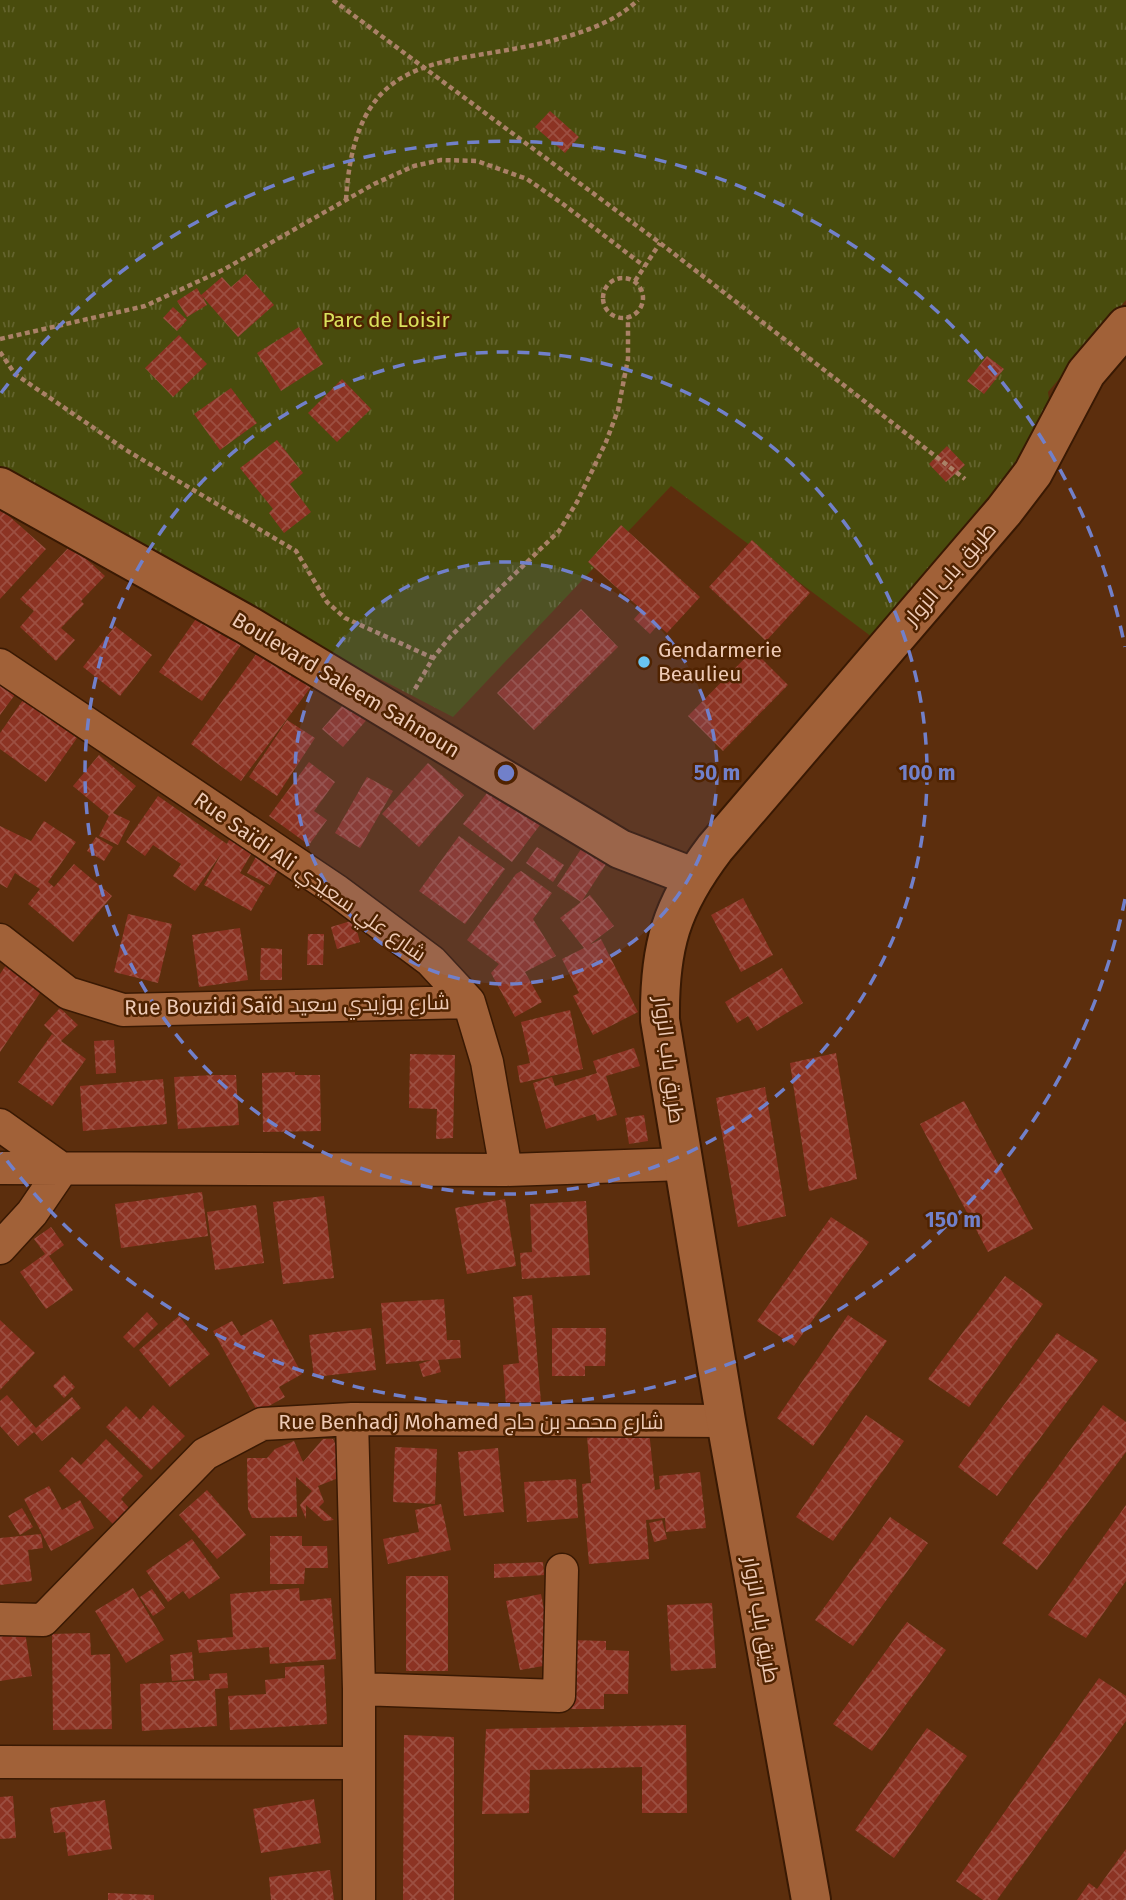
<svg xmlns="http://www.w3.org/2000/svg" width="1126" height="1900" font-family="'Fira Sans',Cairo,sans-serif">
<defs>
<pattern id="park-tufts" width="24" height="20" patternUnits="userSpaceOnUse" patternTransform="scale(1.75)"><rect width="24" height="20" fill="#494c0d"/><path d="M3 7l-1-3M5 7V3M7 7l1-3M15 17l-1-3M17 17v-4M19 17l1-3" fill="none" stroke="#64642e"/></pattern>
<pattern id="building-cross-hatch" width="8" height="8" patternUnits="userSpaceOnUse" patternTransform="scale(1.75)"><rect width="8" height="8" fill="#8c3323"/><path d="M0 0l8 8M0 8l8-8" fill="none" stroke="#9c4f41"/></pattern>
</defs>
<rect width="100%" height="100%" fill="#5c2e0d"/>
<path fill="url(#park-tufts)" d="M 0,0 L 1126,0 L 1126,300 L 1048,392 L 1054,435 L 876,640 L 671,486 L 453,717 L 0,481 Z"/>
<path fill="url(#building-cross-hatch)" d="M 550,111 L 579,137 L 565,153 L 535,127 Z
M 246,274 L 274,305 L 238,337 L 202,296 L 207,305 L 187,317 L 177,301 L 197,288 L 201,295 L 222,277 L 231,287 Z
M 173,307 L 187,320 L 177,331 L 163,318 Z
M 299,327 L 323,364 L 281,391 L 257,353 Z
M 179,335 L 207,364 L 173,397 L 145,368 Z
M 987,356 L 1004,369 L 984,394 L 967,381 Z
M 342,379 L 371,409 L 337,442 L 308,413 Z
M 231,388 L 257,423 L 220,450 L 194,414 Z
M 277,440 L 303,473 L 290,484 L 311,512 L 284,533 L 269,513 L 273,509 L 240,468 Z
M 947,446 L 965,465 L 946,482 L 929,464 Z
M 0,508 L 46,549 L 0,599 Z
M 621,525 L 700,597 L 667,633 L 658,625 L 650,634 L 634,619 L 642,610 L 588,562 Z
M 752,540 L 810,593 L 766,641 L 709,587 Z
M 71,545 L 105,576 L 81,601 L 84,604 L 61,628 L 75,640 L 56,661 L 20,627 L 34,611 L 20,599 Z
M 581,609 L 618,647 L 534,730 L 497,693 Z
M 200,613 L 243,642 L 202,701 L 159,672 Z
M 115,626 L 152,655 L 120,696 L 83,667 Z
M 265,642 L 316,680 L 241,781 L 191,744 Z
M 753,650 L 788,685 L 723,751 L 688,716 Z
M 0,680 L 17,692 L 0,715 Z
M 349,698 L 370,716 L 343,747 L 322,729 Z
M 23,700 L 77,738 L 46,782 L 0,749 L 0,733 Z
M 287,720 L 315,738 L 277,796 L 249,777 Z
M 99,755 L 136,786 L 113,813 L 130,821 L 118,845 L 99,836 L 109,816 L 73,786 Z
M 309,762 L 335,782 L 314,811 L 327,820 L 309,845 L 269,816 Z
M 428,763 L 464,795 L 419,847 L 382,814 Z
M 367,777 L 393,791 L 360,848 L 335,833 Z
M 497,780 L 546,817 L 512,862 L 463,824 Z
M 158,796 L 227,844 L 231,836 L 254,849 L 240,873 L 265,887 L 251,911 L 204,885 L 221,854 L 195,891 L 173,876 L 181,864 L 153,845 L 145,856 L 126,842 Z
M 44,821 L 76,842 L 48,882 L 54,887 L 74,864 L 112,896 L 73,942 L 28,904 L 40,889 L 15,873 L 7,888 L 0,884 L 0,826 L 31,841 Z
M 459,836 L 505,869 L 465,924 L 419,891 Z
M 96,837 L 113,847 L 104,861 L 87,851 Z
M 585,843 L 610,858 L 582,901 L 590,895 L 614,926 L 589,945 L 601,939 L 638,1012 L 593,1035 L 573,996 L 579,993 L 562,959 L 584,948 L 560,918 L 581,902 L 557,886 Z
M 537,847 L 564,865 L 553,882 L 526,863 Z
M 258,853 L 281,865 L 270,885 L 247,873 Z
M 521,871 L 552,893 L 533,919 L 556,956 L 525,972 L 542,1002 L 515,1017 L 491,973 L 499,964 L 467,940 L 516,874 Z
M 743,898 L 773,955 L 741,972 L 711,915 Z
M 128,914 L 172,924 L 158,983 L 114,972 Z
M 354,920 L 360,942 L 337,949 L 331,927 Z
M 240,928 L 248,980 L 199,987 L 192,935 Z
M 308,934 L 324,934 L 323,965 L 307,965 Z
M 261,948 L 282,949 L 282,980 L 260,980 Z
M 6,965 L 42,990 L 0,1052 L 0,974 Z
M 782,968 L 803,1003 L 757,1031 L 748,1016 L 737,1023 L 725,1002 Z
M 60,1008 L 78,1025 L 61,1041 L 86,1059 L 52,1106 L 18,1082 L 52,1034 L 59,1040 L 44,1025 Z
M 570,1010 L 583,1069 L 520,1083 L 517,1066 L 530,1063 L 521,1022 Z
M 114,1040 L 116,1073 L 96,1074 L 94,1041 Z
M 634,1048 L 640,1066 L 606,1076 L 617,1115 L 597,1121 L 595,1114 L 546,1129 L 533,1083 L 552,1077 L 555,1086 L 597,1073 L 593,1061 Z
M 836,1053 L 857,1179 L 809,1191 L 790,1063 Z
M 410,1054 L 455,1055 L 453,1138 L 436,1139 L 437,1109 L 409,1108 Z
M 295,1072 L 295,1075 L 320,1075 L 321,1131 L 263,1132 L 262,1073 Z
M 215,1075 L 236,1075 L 239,1125 L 178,1129 L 174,1077 Z
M 163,1079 L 167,1124 L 83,1131 L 80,1086 Z
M 765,1087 L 786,1216 L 738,1227 L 716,1098 Z
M 964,1101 L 1033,1229 L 988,1252 L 920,1124 Z
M 644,1115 L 648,1141 L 629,1144 L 625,1118 Z
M 202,1192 L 208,1236 L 121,1248 L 115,1204 Z
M 324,1196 L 334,1278 L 283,1284 L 273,1202 Z
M 505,1199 L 516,1266 L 467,1274 L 455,1208 Z
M 586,1201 L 590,1275 L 522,1279 L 520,1253 L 532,1252 L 530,1204 Z
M 256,1205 L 264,1263 L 215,1270 L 207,1212 Z
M 831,1217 L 869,1242 L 794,1346 L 757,1321 Z
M 51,1227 L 64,1245 L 49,1256 L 73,1290 L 46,1309 L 20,1272 L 45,1254 L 34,1239 Z
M 1005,1276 L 1043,1304 L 969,1407 L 928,1379 Z
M 532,1295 L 541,1402 L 506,1405 L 503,1365 L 519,1363 L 513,1297 Z
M 444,1299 L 447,1340 L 460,1340 L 461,1358 L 438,1360 L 441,1372 L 423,1377 L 419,1364 L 431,1360 L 386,1364 L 381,1303 Z
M 147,1312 L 158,1324 L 134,1348 L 123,1337 Z
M 848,1315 L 887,1341 L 813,1446 L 777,1418 Z
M 179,1316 L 210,1354 L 170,1387 L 139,1350 Z
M 272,1319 L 302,1374 L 279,1387 L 285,1397 L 258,1412 L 213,1331 L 232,1321 L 241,1336 Z
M 0,1320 L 35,1353 L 0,1390 Z
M 371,1328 L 376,1370 L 314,1377 L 309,1335 Z
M 552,1328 L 606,1328 L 605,1366 L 585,1366 L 585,1376 L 552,1376 Z
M 1057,1333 L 1098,1360 L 997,1496 L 958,1467 Z
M 64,1375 L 75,1387 L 64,1398 L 53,1386 Z
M 7,1395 L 36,1428 L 72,1397 L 81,1408 L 42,1441 L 34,1432 L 18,1446 L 0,1426 L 0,1401 Z
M 153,1405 L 185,1436 L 151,1470 L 106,1427 L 126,1406 L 140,1420 Z
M 1103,1405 L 1126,1422 L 1126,1452 L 1037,1570 L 1002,1543 Z
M 866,1415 L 904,1441 L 833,1541 L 796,1517 Z
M 649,1430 L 655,1490 L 660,1489 L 659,1476 L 700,1472 L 706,1528 L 666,1532 L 665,1518 L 646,1520 L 649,1559 L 589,1564 L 582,1484 L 591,1483 L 587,1436 Z
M 106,1439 L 143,1476 L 121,1499 L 129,1508 L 113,1524 L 59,1471 L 72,1457 L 81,1465 Z
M 323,1439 L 333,1439 L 341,1457 L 341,1477 L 318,1486 L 324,1502 L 319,1507 L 334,1520 L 324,1521 L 306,1505 L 306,1519 L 300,1505 L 312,1491 L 296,1477 L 297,1517 L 252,1518 L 248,1509 L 247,1458 L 267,1458 L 275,1449 L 294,1441 L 303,1462 Z
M 395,1447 L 437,1449 L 435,1504 L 393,1502 Z
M 498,1448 L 504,1512 L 464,1516 L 458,1452 Z
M 576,1479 L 578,1518 L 527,1522 L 524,1482 Z
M 49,1486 L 62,1510 L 80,1500 L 94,1528 L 51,1551 L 24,1499 Z
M 207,1490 L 246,1535 L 217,1559 L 179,1515 Z
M 441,1504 L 451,1550 L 388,1564 L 383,1539 L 419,1532 L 415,1510 Z
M 1126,1505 L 1126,1581 L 1086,1638 L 1048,1615 Z
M 22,1508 L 33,1527 L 20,1535 L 8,1516 Z
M 890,1517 L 928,1543 L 853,1646 L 815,1620 Z
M 662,1520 L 667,1539 L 654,1542 L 649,1523 Z
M 41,1534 L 43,1548 L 28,1550 L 32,1581 L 0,1585 L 0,1538 Z
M 270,1536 L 302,1536 L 302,1546 L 327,1546 L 328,1568 L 305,1568 L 304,1584 L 270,1584 Z
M 192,1539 L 220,1578 L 189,1599 L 183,1591 L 168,1602 L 146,1571 Z
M 543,1562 L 544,1575 L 494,1578 L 494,1564 Z
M 406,1576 L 448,1576 L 448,1671 L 406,1671 Z
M 133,1588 L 164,1640 L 126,1663 L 95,1611 Z
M 299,1588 L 300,1601 L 331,1598 L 336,1659 L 270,1664 L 269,1647 L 199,1653 L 197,1640 L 233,1637 L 230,1594 Z
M 152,1589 L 165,1608 L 153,1616 L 140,1597 Z
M 541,1594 L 555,1664 L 520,1670 L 506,1601 Z
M 712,1603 L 716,1668 L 671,1671 L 667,1605 Z
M 907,1622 L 946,1650 L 872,1751 L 833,1724 Z
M 25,1632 L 32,1676 L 0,1681 L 0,1636 Z
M 90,1633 L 91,1655 L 110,1654 L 112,1729 L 53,1730 L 52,1634 Z
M 570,1640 L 606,1641 L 606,1650 L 629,1651 L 628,1694 L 604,1694 L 604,1709 L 568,1709 Z
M 192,1652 L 194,1679 L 172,1681 L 170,1655 Z
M 324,1665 L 327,1724 L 230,1730 L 228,1696 L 266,1694 L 265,1680 L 285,1678 L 285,1667 Z
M 227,1673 L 228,1688 L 215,1689 L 217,1726 L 142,1731 L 140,1684 L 210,1680 L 209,1674 Z
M 1099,1678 L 1126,1696 L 1126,1721 L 997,1900 L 983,1900 L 956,1881 Z
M 686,1725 L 687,1813 L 642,1813 L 642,1767 L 530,1770 L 529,1813 L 482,1814 L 486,1729 Z
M 927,1728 L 967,1756 L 894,1858 L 855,1830 Z
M 404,1735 L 454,1737 L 454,1900 L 403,1900 Z
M 13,1796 L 16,1838 L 0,1839 L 0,1797 Z
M 314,1799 L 321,1843 L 261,1853 L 253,1809 Z
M 105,1800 L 112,1849 L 68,1856 L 65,1832 L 54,1833 L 50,1808 Z
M 1126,1849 L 1126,1900 L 1077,1900 L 1089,1883 L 1097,1889 Z
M 330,1870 L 334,1900 L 271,1900 L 269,1877 Z
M 108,1893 L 154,1895 L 154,1900 L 108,1900 Z"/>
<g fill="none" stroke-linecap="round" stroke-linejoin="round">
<g stroke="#391903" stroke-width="35">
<path id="minor" d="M 0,665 L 337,891 L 431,961 L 469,1002 L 487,1062 L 506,1170
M 0,940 L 68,993 L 123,1010 L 469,1002
M 0,1125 L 62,1169 L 32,1213 L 0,1248
M 0,1168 L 506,1170 L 683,1164
M 352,1419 L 359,1689 L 359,1900
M 0,1619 L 43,1620 L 205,1454 L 262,1424 L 352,1419 L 726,1421
M 359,1689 L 559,1696 L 562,1570
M 0,1762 L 358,1763"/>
</g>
<g stroke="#391903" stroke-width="42">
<path id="tertiary" d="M 0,487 L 249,626 L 620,849 L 693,877
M 811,1900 L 726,1421 L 660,1020 C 659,947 671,906 715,848 L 1004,511 L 1033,473 L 1086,373 L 1126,326"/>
</g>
<path stroke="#aa8167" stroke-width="4.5" stroke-dasharray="5 3.5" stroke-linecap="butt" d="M 333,0 L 660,243 L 965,479
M 346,200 C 356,35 455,72 572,35 C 597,27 619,18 638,0
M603 298a20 20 0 1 1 40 0a20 20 0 1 1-40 0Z
M 635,281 L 660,243
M 0,339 L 145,306 L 223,270 L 374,184 L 414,166 L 441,160 L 477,161 L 527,179 L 563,204 L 644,266
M 0,352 L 15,374 L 126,450 L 296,551 L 327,602 L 345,618 L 433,658
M 415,689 L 433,658 L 451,636 L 559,531 L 577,502 L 606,442 L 618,410 L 628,359 L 628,317"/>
<use href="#minor" stroke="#a16138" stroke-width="32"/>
<use href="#tertiary" stroke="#a16138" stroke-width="38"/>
</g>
<circle cx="506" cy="773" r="211" fill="#7180ca" fill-opacity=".12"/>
<g fill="none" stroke="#7180ca" stroke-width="3.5" stroke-dasharray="12 9">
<circle cx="506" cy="773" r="211"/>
<circle cx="506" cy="773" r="421"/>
<path d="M1125 899A632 632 0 0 1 1 1153M1 393A632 632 0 0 1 1125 647"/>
</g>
<circle fill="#69c4f1" stroke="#502301" stroke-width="2.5" cx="644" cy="662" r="7"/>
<g text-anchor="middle" stroke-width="5" stroke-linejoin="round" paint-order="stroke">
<g font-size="21" fill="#dae15c" stroke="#502301">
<text x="386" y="327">Parc de Loisir</text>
</g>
<g font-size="21" fill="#eecab5" stroke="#502301">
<text transform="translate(950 574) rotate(-49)" y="7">طريق باب الزوار</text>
<text transform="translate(346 685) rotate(31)" y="7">Boulevard Saleem Sahnoun</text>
<text transform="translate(310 877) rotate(35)" y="7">Rue Saïdi Ali شارع علي سعيدي</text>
<text transform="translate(287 1005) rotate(-1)" y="7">Rue Bouzidi Saïd شارع بوزيدي سعيد</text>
<text transform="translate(669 1060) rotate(83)" y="7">طريق باب الزوار</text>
<text x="471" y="1429">Rue Benhadj Mohamed شارع محمد بن حاج</text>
<text transform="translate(761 1620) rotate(80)" y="7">طريق باب الزوار</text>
</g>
<g font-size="21" fill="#eecab5" stroke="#502301" text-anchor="start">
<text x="658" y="657">Gendarmerie<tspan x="658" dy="24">Beaulieu</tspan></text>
</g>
</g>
<circle cx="506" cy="773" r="10" fill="#7180ca" stroke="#502301" stroke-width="3.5"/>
<g font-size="21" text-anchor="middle" font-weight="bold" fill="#7180ca" stroke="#502301" stroke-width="5" stroke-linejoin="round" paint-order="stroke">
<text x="717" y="780">50 m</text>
<text x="927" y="780">100 m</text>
<text x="953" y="1227">150 m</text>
</g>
</svg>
